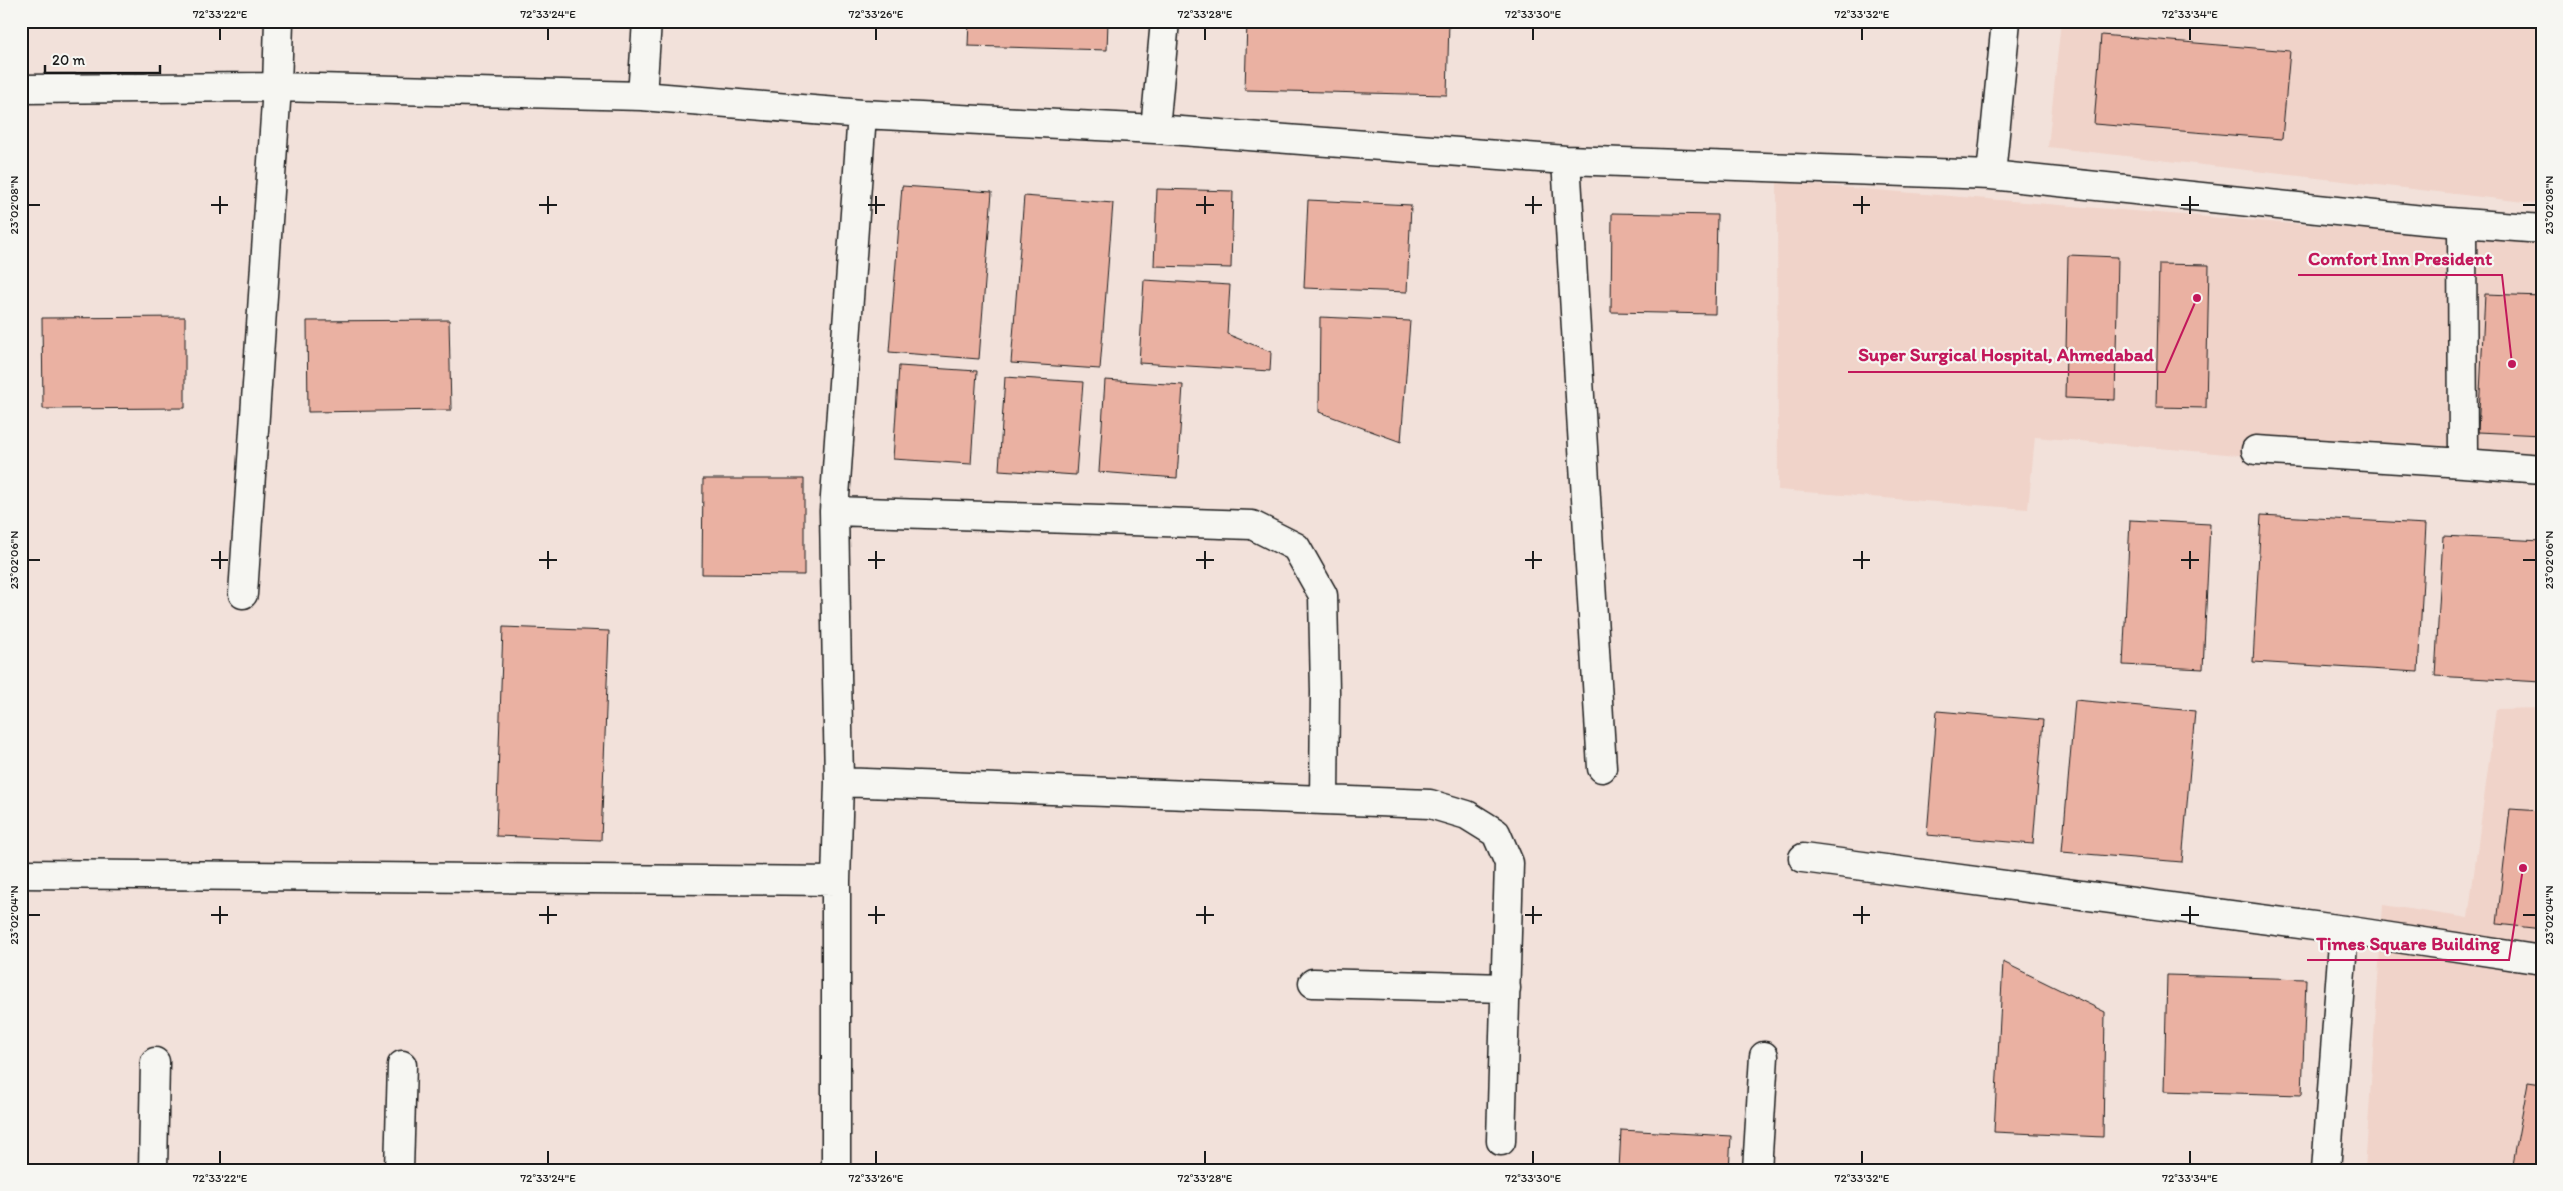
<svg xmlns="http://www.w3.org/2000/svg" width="2563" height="1191" font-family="Itim,sans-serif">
<rect width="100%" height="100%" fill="#f2e1da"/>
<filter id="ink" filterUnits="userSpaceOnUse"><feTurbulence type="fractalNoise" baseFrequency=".02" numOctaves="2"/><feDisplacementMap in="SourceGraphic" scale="10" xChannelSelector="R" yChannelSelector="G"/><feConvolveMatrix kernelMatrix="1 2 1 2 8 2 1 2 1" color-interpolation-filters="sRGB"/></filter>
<g filter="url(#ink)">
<path fill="#f0d3c9" d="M 2061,21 L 2542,21 L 2542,204 L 2048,147 Z
M 1777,182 L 2542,244 L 2542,482 L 2035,437 L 2028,509 L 1778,490 Z
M 2542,708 L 2542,1170 L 2365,1170 L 2383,905 L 2468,918 L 2496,709 Z"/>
<path fill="#eab1a2" stroke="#1c1c1c" d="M 969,21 L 1108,21 L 1107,50 L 968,46 Z
M 1247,21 L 1449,21 L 1447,95 L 1245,90 Z
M 2101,35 L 2290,51 L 2282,139 L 2094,124 Z
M 902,186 L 992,192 L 979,359 L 889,352 Z
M 1157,189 L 1233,191 L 1231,268 L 1154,266 Z
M 1024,196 L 1113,203 L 1100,369 L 1011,363 Z
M 1308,200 L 1411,205 L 1407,292 L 1304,288 Z
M 1612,213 L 1717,215 L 1715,314 L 1611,312 Z
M 2068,255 L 2118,257 L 2115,400 L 2065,398 Z
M 2159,264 L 2209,265 L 2206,408 L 2156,407 Z
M 1144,280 L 1230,285 L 1227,334 L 1271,352 L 1270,371 L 1139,363 Z
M 2485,294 L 2542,296 L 2542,435 L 2478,432 Z
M 185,317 L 185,408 L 43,409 L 42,318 Z
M 1320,317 L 1410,321 L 1401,442 L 1319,412 Z
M 449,320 L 451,410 L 308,412 L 307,321 Z
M 899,366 L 977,371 L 971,464 L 893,459 Z
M 1005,377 L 1083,382 L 1076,475 L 999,470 Z
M 1105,380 L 1183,385 L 1177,478 L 1099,472 Z
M 703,479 L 804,479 L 804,575 L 702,574 Z
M 2261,515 L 2426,524 L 2418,672 L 2253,662 Z
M 2130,520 L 2210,524 L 2203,669 L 2123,665 Z
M 2443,536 L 2542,541 L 2542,682 L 2435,676 Z
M 503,627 L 609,631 L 601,840 L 496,836 Z
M 2075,700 L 2195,711 L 2182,862 L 2062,852 Z
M 1937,711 L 2043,720 L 2033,844 L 1927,835 Z
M 2510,809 L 2542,811 L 2542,929 L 2497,924 Z
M 2003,962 L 2105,1012 L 2103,1137 L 1994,1132 Z
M 2167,975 L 2306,979 L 2302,1095 L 2164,1091 Z
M 2528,1082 L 2542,1084 L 2542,1170 L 2512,1170 Z
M 1621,1130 L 1731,1136 L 1729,1170 L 1619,1170 Z"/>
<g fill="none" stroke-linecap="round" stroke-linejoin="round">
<g stroke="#1c1c1c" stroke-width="31">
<path id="street" d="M 21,89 L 277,87 L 642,96 L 862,114 L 1155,129 L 1566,160 L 1991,175 L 2423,220 L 2542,229
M 642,96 L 647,21
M 1155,129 L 1165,21
M 1566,160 L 1602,768
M 1991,175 L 2006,21
M 2462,223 L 2463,463 L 2542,469
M 2256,450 L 2463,463
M 834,511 L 1252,525 L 1296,547 L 1323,595 L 1325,692 L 1324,800
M 243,594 L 277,87 L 279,21
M 839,782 L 1430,804 L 1467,815 L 1496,833 L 1509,863 L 1501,1141
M 1803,858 L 2344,930 L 2542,960
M 21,874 L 836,881
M 1313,983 L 1506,988
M 153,1170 L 155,1062
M 399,1170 L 402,1065
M 836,1170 L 836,881 L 839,782 L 834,511 L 862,114
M 1757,1170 L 1764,1056
M 2326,1170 L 2344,930"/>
</g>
<use href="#street" stroke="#f6f6f2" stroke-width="28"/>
</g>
</g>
<path fill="none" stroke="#1c1c1c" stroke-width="2" d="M 220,28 L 220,40M 548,28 L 548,40M 876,28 L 876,40M 1205,28 L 1205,40M 1533,28 L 1533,40M 1862,28 L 1862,40M 2190,28 L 2190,40M 220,196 L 220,214M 548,196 L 548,214M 876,196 L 876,214M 1205,196 L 1205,214M 1533,196 L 1533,214M 1862,196 L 1862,214M 2190,196 L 2190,214M 28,205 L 40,205M 211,205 L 228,205M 539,205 L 557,205M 868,205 L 885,205M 1196,205 L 1214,205M 1525,205 L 1542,205M 1853,205 L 1870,205M 2181,205 L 2199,205M 2523,205 L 2536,205M 220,551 L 220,569M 548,551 L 548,569M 876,551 L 876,569M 1205,551 L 1205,569M 1533,551 L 1533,569M 1862,551 L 1862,569M 2190,551 L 2190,569M 28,560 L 40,560M 211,560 L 228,560M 539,560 L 557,560M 868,560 L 885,560M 1196,560 L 1214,560M 1525,560 L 1542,560M 1853,560 L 1870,560M 2181,560 L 2199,560M 2523,560 L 2536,560M 220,906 L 220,924M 548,906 L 548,924M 876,906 L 876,924M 1205,906 L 1205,924M 1533,906 L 1533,924M 1862,906 L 1862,924M 2190,906 L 2190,924M 28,915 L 40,915M 211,915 L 228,915M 539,915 L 557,915M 868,915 L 885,915M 1196,915 L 1214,915M 1525,915 L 1542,915M 1853,915 L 1870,915M 2181,915 L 2199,915M 2523,915 L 2536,915M 220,1151 L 220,1164M 548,1151 L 548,1164M 876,1151 L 876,1164M 1205,1151 L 1205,1164M 1533,1151 L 1533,1164M 1862,1151 L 1862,1164M 2190,1151 L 2190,1164"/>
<path fill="none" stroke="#c2185b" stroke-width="2" d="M2512 364L2502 275H2298M2197 298L2165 372H1848M2523 868L2509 960H2307"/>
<g fill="#c2185b" stroke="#f6f6f2" stroke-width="2">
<circle cx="2512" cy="364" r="5"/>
<circle cx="2197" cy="298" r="5"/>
<circle cx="2523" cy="868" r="5"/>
</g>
<g font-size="19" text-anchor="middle" font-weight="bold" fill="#c2185b" stroke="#f6f6f2" stroke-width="4.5" stroke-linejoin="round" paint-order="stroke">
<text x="2400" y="265">Comfort Inn President</text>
<text x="2006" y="361">Super Surgical Hospital, Ahmedabad</text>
<text x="2408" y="950">Times Square Building</text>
</g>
<rect width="2563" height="1191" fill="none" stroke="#f6f6f2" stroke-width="55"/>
<path d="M45 65v8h115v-8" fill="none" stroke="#1c1c1c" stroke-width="2.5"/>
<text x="52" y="65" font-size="15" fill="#1c1c1c" stroke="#f6f6f2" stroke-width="4" paint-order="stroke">20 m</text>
<rect x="28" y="28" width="2508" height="1136" fill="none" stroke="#1c1c1c" stroke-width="2"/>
<g font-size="12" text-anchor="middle" fill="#1c1c1c">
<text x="220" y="18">72°33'22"E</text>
<text x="548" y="18">72°33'24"E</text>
<text x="876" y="18">72°33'26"E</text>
<text x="1205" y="18">72°33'28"E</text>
<text x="1533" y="18">72°33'30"E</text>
<text x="1862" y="18">72°33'32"E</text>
<text x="2190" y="18">72°33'34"E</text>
<text transform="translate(14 205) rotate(-90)" y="4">23°02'08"N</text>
<text transform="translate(2549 205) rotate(-90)" y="4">23°02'08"N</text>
<text transform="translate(14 560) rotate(-90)" y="4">23°02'06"N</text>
<text transform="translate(2549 560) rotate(-90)" y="4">23°02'06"N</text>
<text transform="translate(14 915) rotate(-90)" y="4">23°02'04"N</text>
<text transform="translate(2549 915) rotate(-90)" y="4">23°02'04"N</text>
<text x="220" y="1182">72°33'22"E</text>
<text x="548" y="1182">72°33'24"E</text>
<text x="876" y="1182">72°33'26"E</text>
<text x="1205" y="1182">72°33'28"E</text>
<text x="1533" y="1182">72°33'30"E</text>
<text x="1862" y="1182">72°33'32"E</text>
<text x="2190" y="1182">72°33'34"E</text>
</g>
</svg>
